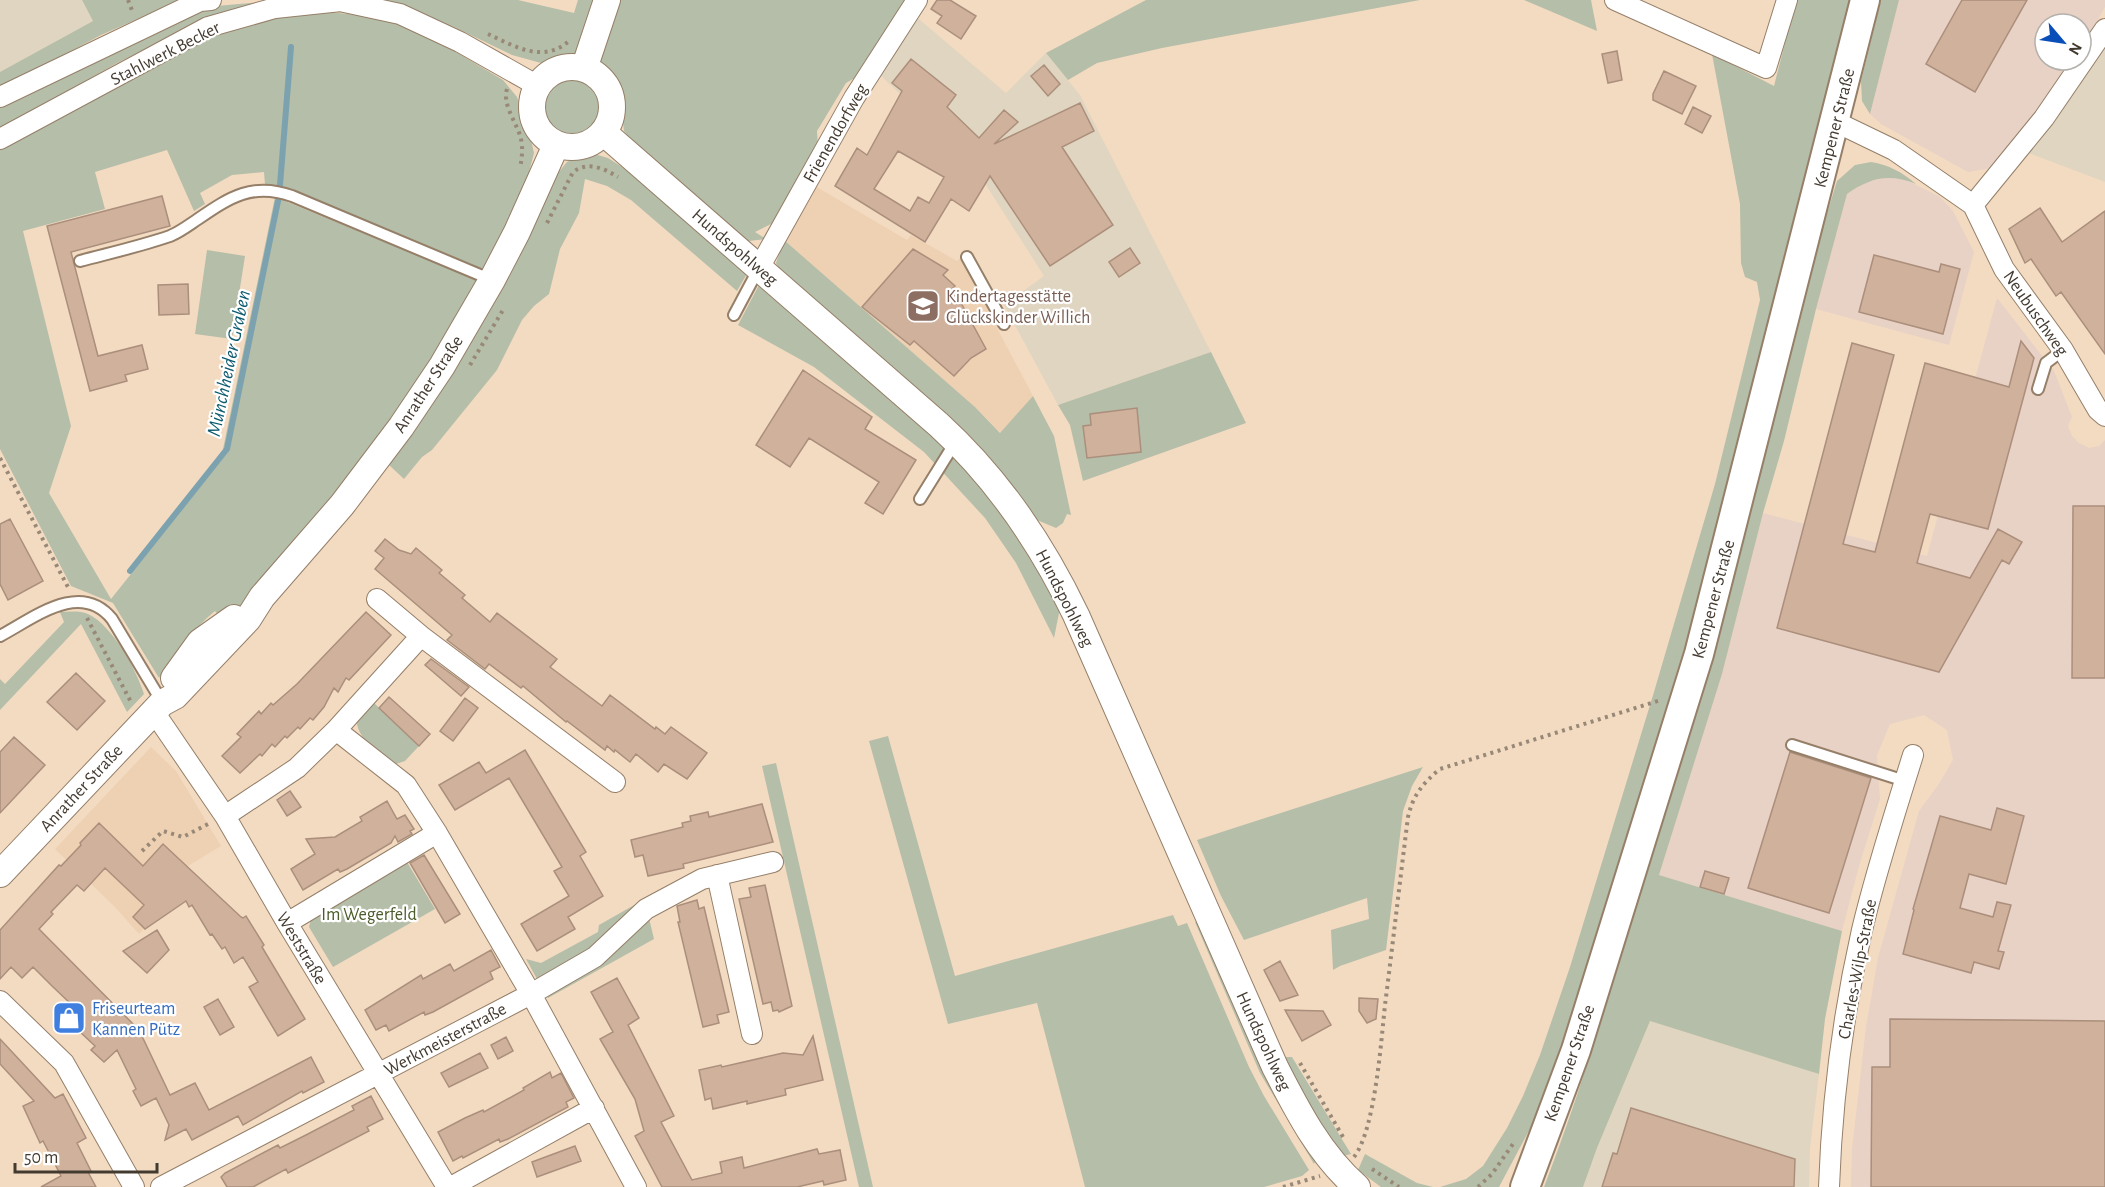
<svg xmlns="http://www.w3.org/2000/svg" width="2105" height="1187" font-family="'Alegreya Sans',sans-serif">
<rect width="100%" height="100%" fill="#f3dbc2"/>
<path fill="#e0d5c0" d="M 0,0 L 82,0 L 93,21 L 0,72 Z
M 913,14 L 1006,93 L 1046,53 L 1080,95 L 1211,352 L 1058,405 L 1004,305 L 1044,276 L 972,163 L 878,73 Z
M 2105,44 L 2105,182 L 2026,152 Z
M 1650,1021 L 1819,1074 L 1810,1148 L 1809,1187 L 1583,1187 L 1597,1148 Z"/>
<path fill="#e8d1c5" d="M 1899,0 L 2105,0 L 2105,7 L 2081,49 L 2081,24 L 2045,24 L 2045,60 L 2074,60 L 2042,108 L 1991,168 L 1968,172 L 1881,124 L 1870,114 Z
M 1888,177 L 1904,179 L 1940,197 L 1953,211 L 1974,252 L 1949,345 L 1816,309 L 1847,194 L 1863,183 Z
M 1997,298 L 2054,371 L 2072,417 L 2068,426 L 2072,436 L 2079,443 L 2089,448 L 2099,446 L 2105,440 L 2105,1187 L 1851,1187 L 1852,1149 L 1866,1027 L 1878,958 L 1919,811 L 1939,784 L 1953,760 L 1947,730 L 1924,715 L 1890,724 L 1877,755 L 1880,799 L 1859,866 L 1842,931 L 1659,875 L 1722,674 L 1763,513 L 1927,556 Z"/>
<path fill="#eed1b2" d="M 815,186 L 907,240 L 911,235 L 957,261 L 960,258 L 1033,396 L 1001,433 L 975,407 L 784,240 Z
M 151,747 L 176,771 L 221,846 L 183,869 L 151,921 L 139,934 L 115,907 L 55,849 Z"/>
<path fill="#b5bea8" fill-rule="evenodd" d="M 82,0 L 181,0 L 101,35 L 0,89 L 0,72 L 93,21 Z
M 382,0 L 518,0 L 574,13 L 578,0 L 906,0 L 860,75 L 846,83 L 817,131 L 818,149 L 775,222 L 755,232 L 766,239 L 749,241 L 731,233 L 641,152 L 624,131 L 620,96 L 614,81 L 604,71 L 561,56 L 541,63 L 512,55 L 454,27 Z
M 1146,0 L 1420,0 L 1162,48 L 1097,63 L 1068,80 L 1046,53 Z
M 1524,0 L 1591,0 L 1597,31 Z
M 1796,0 L 1851,0 L 1712,568 L 1548,1095 L 1499,1187 L 1440,1187 L 1466,1179 L 1483,1166 L 1507,1128 L 1523,1096 L 1540,1055 L 1570,967 L 1654,692 L 1715,484 L 1760,300 L 1757,282 L 1745,277 L 1741,263 L 1740,204 L 1712,54 L 1774,86 Z
M 1881,0 L 1899,0 L 1870,114 L 1862,101 L 1861,81 Z
M 261,2 L 202,21 L 117,63 L 0,129 L 0,107 L 109,49 L 205,7 Z
M 329,12 L 367,16 L 402,25 L 434,39 L 503,80 L 517,97 L 530,136 L 534,153 L 528,176 L 515,210 L 471,300 L 376,447 L 254,591 L 241,605 L 222,619 L 215,611 C 192,630 176,653 159,678 L 113,603 L 71,586 L 0,449 L 0,148 L 214,32 L 288,14 ZM 167,150 L 194,211 L 205,204 L 200,193 L 232,175 L 264,172 L 265,185 L 288,189 L 471,266 L 465,275 L 275,197 L 223,449 L 228,452 L 111,599 L 49,493 L 71,426 L 23,231 L 105,209 L 95,172 Z
M543 106a28 28 0 1 1 56 0a28 28 0 1 1-56 0Z
M 582,154 L 594,154 L 608,158 L 633,174 L 748,272 L 737,291 L 631,200 L 607,186 L 585,179 L 579,213 L 560,249 L 549,294 L 534,306 L 522,320 L 497,370 L 432,450 L 422,457 L 404,479 L 388,464 L 557,174 L 567,162 Z
M 1871,162 C 1889,165 1902,172 1916,184 C 1889,173 1870,178 1847,194 L 1816,309 L 1784,441 L 1763,513 L 1722,674 L 1659,875 L 1842,931 L 1825,1019 L 1819,1074 L 1650,1021 L 1597,1148 L 1583,1187 L 1544,1187 C 1574,1109 1599,1031 1620,950 L 1814,255 L 1837,181 L 1855,165 Z
M 784,240 L 975,407 L 1000,433 L 1033,396 L 1054,436 L 1071,515 L 1067,514 L 1063,523 L 1056,528 L 1037,520 L 1003,474 L 961,430 L 781,274 L 776,263 Z
M 207,250 L 245,256 L 232,339 L 195,334 Z
M 760,283 L 933,430 L 1005,510 L 1061,603 L 1054,638 L 1016,563 L 985,518 L 924,452 L 814,367 L 738,325 Z
M 1211,352 L 1246,423 L 1083,481 L 1070,425 L 1058,405 Z
M 60,612 C 68,612 79,610 88,614 C 112,625 136,669 144,694 L 127,712 L 81,624 L 0,710 L 0,679 L 5,684 L 64,622 Z
M 373,702 L 419,746 L 405,761 L 396,764 C 382,756 357,739 357,722 Z
M 888,736 L 955,976 L 1173,915 L 1178,926 L 1187,923 L 1249,1067 L 1264,1096 L 1309,1170 L 1302,1176 L 1264,1187 L 1085,1187 L 1037,1003 L 948,1024 L 869,741 Z
M 776,763 L 873,1187 L 859,1187 L 762,766 Z
M 1423,767 L 1412,786 L 1403,811 L 1386,950 L 1340,966 L 1333,970 L 1331,930 L 1369,919 L 1367,898 L 1244,940 L 1221,896 L 1197,840 Z
M 407,862 L 435,909 L 333,967 L 309,927 L 312,915 Z
M 636,904 L 590,950 L 537,979 L 526,959 L 541,963 L 598,932 L 599,925 Z
M 649,918 L 654,939 L 548,998 L 546,994 Z
M 1195,922 L 1198,922 L 1316,1160 L 1314,1164 L 1260,1073 Z
M 1285,1057 L 1292,1057 L 1351,1154 L 1343,1156 L 1325,1135 L 1282,1061 Z
M 1365,1154 L 1417,1183 L 1433,1187 L 1381,1187 L 1358,1170 Z"/>
<g fill="none" stroke-linecap="round" stroke-linejoin="round">
<path stroke="#7ca2af" stroke-width="6" d="M 280,185 L 291,47
M 130,571 L 227,449 L 278,201"/>
</g>
<path fill="#cfb19c" stroke="#ab8f7c" stroke-width="1.5" fill-rule="evenodd" d="M 937,0 L 950,0 L 976,16 L 961,39 L 937,23 L 942,16 L 931,9 Z
M 1962,0 L 2027,0 L 1975,92 L 1926,64 Z
M 1617,51 L 1622,80 L 1608,83 L 1602,54 Z
M 911,59 L 956,95 L 947,107 L 979,138 L 1004,110 L 1018,122 L 994,144 L 1080,103 L 1094,131 L 1062,147 L 1113,225 L 1050,266 L 990,176 L 969,211 L 951,199 L 925,242 L 835,186 L 857,148 L 867,155 L 902,91 L 892,83 ZM 898,151 L 944,177 L 929,203 L 918,197 L 910,211 L 874,189 Z
M 1044,65 L 1060,84 L 1048,96 L 1031,76 Z
M 1664,71 L 1696,86 L 1682,114 L 1653,100 L 1653,94 Z
M 1693,107 L 1711,116 L 1702,133 L 1685,124 Z
M 162,196 L 170,226 L 71,252 L 98,356 L 142,345 L 148,369 L 125,375 L 127,381 L 90,391 L 47,226 Z
M 2040,208 L 2062,242 L 2105,211 L 2105,354 L 2061,292 L 2056,296 L 2031,259 L 2025,263 L 2009,229 Z
M 1130,248 L 1140,263 L 1119,277 L 1109,262 Z
M 913,249 L 948,270 L 943,275 L 955,286 L 953,288 L 986,349 L 971,358 L 954,376 L 914,341 L 910,345 L 862,307 Z
M 1874,255 L 1939,272 L 1941,264 L 1960,269 L 1943,334 L 1859,312 Z
M 188,284 L 189,314 L 159,315 L 158,285 Z
M 2021,341 L 2034,358 L 1988,529 L 1930,514 L 1917,563 L 1970,578 L 1998,529 L 2022,542 L 2009,564 L 2002,560 L 1939,672 L 1777,628 L 1852,343 L 1894,355 L 1843,544 L 1875,552 L 1925,363 L 2009,387 Z
M 803,370 L 872,417 L 865,429 L 916,460 L 883,514 L 865,503 L 879,482 L 809,438 L 790,467 L 756,445 Z
M 1137,408 L 1141,452 L 1087,458 L 1083,426 L 1091,425 L 1090,414 Z
M 2073,506 L 2105,506 L 2105,678 L 2072,678 Z
M 10,519 L 43,581 L 8,600 L 0,584 L 0,524 Z
M 385,539 L 399,550 L 411,554 L 416,548 L 442,570 L 439,573 L 465,595 L 462,598 L 490,622 L 497,613 L 557,659 L 550,667 L 602,706 L 610,695 L 655,729 L 656,727 L 665,734 L 671,727 L 707,753 L 687,779 L 664,764 L 658,772 L 636,754 L 630,762 L 615,750 L 614,752 L 607,746 L 605,750 L 567,721 L 566,722 L 523,686 L 521,688 L 489,664 L 485,669 L 447,640 L 452,635 L 375,569 L 384,558 L 375,551 Z
M 366,612 L 391,635 L 349,680 L 346,678 L 338,692 L 334,688 L 324,707 L 313,720 L 310,718 L 300,729 L 298,727 L 287,738 L 285,736 L 275,747 L 272,744 L 262,756 L 260,754 L 240,773 L 222,756 L 241,737 L 237,734 L 259,711 L 261,714 L 271,703 L 273,705 L 297,684 Z
M 431,659 L 469,687 L 461,696 L 425,665 Z
M 76,673 L 105,701 L 77,730 L 47,702 Z
M 389,697 L 430,734 L 419,746 L 379,708 Z
M 465,698 L 478,708 L 453,741 L 440,731 Z
M 14,737 L 45,765 L 0,813 L 0,752 Z
M 525,750 L 586,852 L 580,856 L 603,896 L 568,917 L 575,929 L 537,951 L 521,924 L 569,896 L 554,871 L 562,867 L 509,778 L 455,810 L 439,785 L 479,762 L 486,773 Z
M 1790,752 L 1871,778 L 1829,913 L 1748,888 Z
M 290,791 L 301,807 L 287,816 L 277,800 Z
M 387,801 L 397,819 L 405,815 L 414,829 L 410,831 L 412,834 L 398,842 L 395,836 L 391,843 L 347,869 L 340,872 L 338,869 L 303,890 L 291,869 L 315,854 L 306,839 L 335,837 L 362,821 L 360,817 Z
M 762,804 L 773,842 L 683,864 L 684,868 L 648,876 L 643,855 L 635,857 L 631,840 L 683,827 L 682,823 L 691,821 L 690,816 L 708,812 L 709,817 Z
M 1997,808 L 2024,816 L 2006,884 L 1969,874 L 1960,908 L 1993,917 L 1997,902 L 2011,905 L 1998,951 L 2004,952 L 1999,969 L 1974,962 L 1971,973 L 1903,954 L 1914,910 L 1913,909 L 1940,816 L 1991,830 Z
M 99,823 L 143,866 L 163,844 L 241,917 L 243,918 L 246,916 L 264,945 L 262,947 L 305,1019 L 278,1036 L 249,987 L 258,982 L 243,957 L 234,963 L 225,947 L 222,949 L 212,934 L 210,935 L 192,905 L 189,907 L 186,901 L 145,929 L 133,917 L 144,905 L 105,868 L 84,891 L 77,885 L 51,912 L 53,914 L 39,929 L 139,1030 L 170,1095 L 195,1083 L 209,1110 L 311,1057 L 324,1082 L 303,1093 L 302,1091 L 243,1125 L 238,1116 L 192,1140 L 186,1129 L 165,1140 L 169,1125 L 156,1098 L 141,1106 L 133,1091 L 136,1089 L 117,1050 L 104,1062 L 91,1050 L 95,1046 L 62,1015 L 72,1005 L 52,986 L 33,967 L 22,978 L 11,967 L 0,979 L 0,930 L 59,865 L 61,866 L 81,845 L 80,843 Z
M 424,855 L 460,914 L 445,923 L 410,863 Z
M 1705,871 L 1729,878 L 1724,894 L 1700,887 Z
M 765,885 L 792,1006 L 779,1012 L 778,1010 L 773,1011 L 771,1002 L 763,1004 L 739,899 L 751,897 L 749,888 Z
M 697,900 L 699,909 L 704,907 L 729,1012 L 717,1015 L 719,1023 L 703,1027 L 678,922 L 680,922 L 677,906 Z
M 157,930 L 169,950 L 147,973 L 123,951 Z
M 491,950 L 500,967 L 490,972 L 493,979 L 433,1012 L 425,1015 L 424,1012 L 389,1031 L 386,1025 L 376,1030 L 365,1010 L 421,975 L 423,979 L 450,964 L 454,971 Z
M 1280,961 L 1298,995 L 1280,1001 L 1264,970 Z
M 617,978 L 639,1018 L 628,1025 L 674,1116 L 661,1122 L 692,1180 L 722,1173 L 720,1162 L 742,1157 L 744,1168 L 817,1149 L 819,1154 L 840,1150 L 846,1180 L 824,1185 L 823,1181 L 797,1187 L 662,1187 L 635,1136 L 644,1131 L 635,1099 L 600,1039 L 613,1032 L 591,992 Z
M 1359,998 L 1378,999 L 1376,1019 L 1367,1023 L 1359,1011 Z
M 218,999 L 234,1027 L 220,1035 L 204,1007 Z
M 1285,1010 L 1323,1011 L 1331,1025 L 1302,1041 Z
M 1890,1019 L 2105,1021 L 2105,1187 L 1871,1187 L 1872,1067 L 1890,1067 Z
M 813,1036 L 823,1080 L 785,1089 L 786,1095 L 747,1104 L 747,1101 L 713,1109 L 711,1098 L 705,1100 L 699,1070 L 721,1065 L 722,1067 L 783,1053 L 803,1055 Z
M 506,1037 L 513,1051 L 498,1059 L 491,1045 Z
M 0,1039 L 55,1098 L 63,1094 L 86,1138 L 77,1143 L 91,1171 L 88,1172 L 96,1187 L 41,1187 L 61,1176 L 43,1141 L 40,1143 L 23,1106 L 34,1101 L 0,1064 Z
M 480,1053 L 488,1068 L 449,1087 L 441,1073 Z
M 550,1072 L 552,1078 L 561,1073 L 574,1098 L 566,1102 L 568,1107 L 508,1139 L 500,1142 L 499,1139 L 463,1158 L 462,1156 L 453,1161 L 438,1132 L 465,1118 L 483,1110 L 484,1112 L 524,1090 L 523,1088 Z
M 371,1096 L 383,1119 L 367,1127 L 369,1131 L 288,1173 L 286,1169 L 253,1187 L 227,1187 L 221,1177 L 225,1173 L 278,1145 L 280,1148 L 306,1135 L 354,1110 L 352,1106 Z
M 1631,1108 L 1795,1159 L 1794,1187 L 1602,1187 L 1613,1153 L 1617,1154 Z
M 575,1146 L 581,1161 L 537,1177 L 532,1162 Z"/>
<g fill="none" stroke-linecap="round" stroke-linejoin="round">
<g stroke="#957f68" stroke-width="14">
<path id="service" d="M 967,257 L 1004,324
M 80,261 C 110,253 141,246 170,236 C 180,232 189,225 198,219 C 230,197 253,182 292,196 L 492,280
M 734,315 L 759,268
M 2038,389 L 2046,363 L 2063,350
M 920,499 L 956,441
M 0,636 C 34,618 80,580 112,619 L 162,702
M 1792,745 L 1905,781"/>
</g>
<g stroke="#957f68" stroke-width="22">
<path id="minor" d="M 335,0 L 400,14 L 460,42 L 538,86
M 1615,0 L 1766,68 L 1787,0
M 0,97 L 200,1 L 211,0
M 1836,122 L 1894,150 L 1973,205 L 2004,269 L 2063,350 L 2098,410 L 2105,416
M 0,139 L 208,27 L 275,8 L 341,1
M 1973,205 L 2044,118 L 2105,29
M 759,268 L 854,98 L 917,0
M 377,599 L 421,636
M 154,712 L 225,816 L 287,923 L 447,1187
M 336,730 L 421,636 L 615,782
M 225,816 L 297,768 L 336,730 L 406,785 L 437,833 L 531,994 L 636,1187
M 717,875 L 752,1034
M 287,923 L 437,833
M 0,1001 L 64,1063 L 134,1187
M 161,1187 L 531,994 L 595,957 L 646,909 L 702,879 L 773,862
M 451,1187 L 594,1108
M 1829,1187 C 1832,1101 1843,1014 1862,930 C 1876,871 1895,813 1913,755"/>
</g>
<g stroke="#957f68" stroke-width="28">
<path id="tertiary" d="M532 107a40 40 0 1 1 80 0a40 40 0 1 1-80 0Z
M 584,69 L 607,0
M 603,132 L 939,425 C 998,479 1041,542 1076,615 L 1275,1067 C 1297,1110 1320,1155 1357,1187
M 174,678 L 200,642 L 234,618
M 0,874 L 162,703 L 175,696 L 248,619 L 262,597 L 342,505 L 401,427 L 442,366 L 492,280 L 517,232 L 556,145"/>
</g>
<g stroke="#957f68" stroke-width="32">
<path id="secondary" d="M 1525,1187 L 1576,1050 L 1699,654 L 1865,0"/>
</g>
<path stroke="#988877" stroke-width="4" stroke-dasharray="3 4.5" stroke-linecap="butt" d="M 128,0 L 133,13
M 488,34 C 514,46 543,64 569,41
M 507,89 C 502,106 517,122 521,139 C 523,148 522,158 520,168
M 547,223 L 573,172 C 588,161 603,168 618,177
M 470,365 L 503,310
M 0,458 L 69,589
M 87,618 L 132,704
M 142,851 L 163,831 L 183,837 L 208,824
M 1300,1063 L 1343,1137
M 1354,1157 C 1375,1130 1381,1042 1385,1005 C 1393,942 1400,880 1408,817 C 1413,795 1423,783 1440,769 L 1661,700
M 1372,1169 L 1399,1187
M 1283,1187 L 1320,1176
M 1478,1187 L 1492,1174 L 1515,1141"/>
<use href="#service" stroke="#fff" stroke-width="10"/>
<use href="#minor" stroke="#fff" stroke-width="20"/>
<use href="#tertiary" stroke="#fff" stroke-width="26"/>
<use href="#secondary" stroke="#fff" stroke-width="28"/>
</g>
<defs>
<g id="school-square" transform="scale(1.725)"><rect x="-9" y="-9" width="18" height="18" rx="4" fill="#8d6e63" stroke="#fff"/><path d="M0-5L7-2L0 1L-7-2ZM-4 1L0 2.5L4 1V4Q0 6-4 4Z" fill="#fff"/></g>
<g id="shop-square" transform="scale(1.725)"><rect x="-9" y="-9" width="18" height="18" rx="4" fill="#3f7fe0" stroke="#fff"/><path d="M-5-2.5h2.3a2.7 3.5 0 0 1 5.4 0H5L5.5 6h-11ZM-1.5-2.5h3a1.5 2.3 0 0 0-3 0Z" fill="#fff"/></g>
</defs>
<g fill-rule="evenodd">
<use href="#school-square" x="923" y="306"/>
<use href="#shop-square" x="69" y="1018"/>
</g>
<g text-anchor="middle" stroke-width="4.5" stroke-linejoin="round" paint-order="stroke">
<g font-size="18" fill="#433a30" stroke="#fff">
<text transform="translate(165 53) rotate(-27)" y="6">Stahlwerk Becker</text>
<text transform="translate(1834 128) rotate(-76)" y="6">Kempener Straße</text>
<text transform="translate(835 133) rotate(-60)" y="6">Frienendorfweg</text>
<text transform="translate(735 247) rotate(41)" y="6">Hundspohlweg</text>
<text transform="translate(2036 313) rotate(55)" y="6">Neubuschweg</text>
<text transform="translate(428 384) rotate(-57)" y="6">Anrather Straße</text>
<text transform="translate(1065 598) rotate(63)" y="6">Hundspohlweg</text>
<text transform="translate(1713 599) rotate(-75)" y="6">Kempener Straße</text>
<text transform="translate(81 788) rotate(-47)" y="6">Anrather Straße</text>
<text transform="translate(302 948) rotate(59)" y="6">Weststraße</text>
<text transform="translate(1857 969) rotate(-79)" y="6">Charles-Wilp-Straße</text>
<text transform="translate(445 1039) rotate(-28)" y="6">Werkmeisterstraße</text>
<text transform="translate(1264 1041) rotate(65)" y="6">Hundspohlweg</text>
<text transform="translate(1569 1063) rotate(-71)" y="6">Kempener Straße</text>
</g>
<g font-size="18" fill="#785e54" stroke="#fff" text-anchor="start">
<text x="946" y="302">Kindertagesstätte<tspan x="946" dy="21">Glückskinder Willich</tspan></text>
</g>
<g font-size="18" fill="#4b5b29" stroke="#fff">
<text x="369" y="920">Im Wegerfeld</text>
</g>
<g font-size="18" fill="#366cbe" stroke="#fff" text-anchor="start">
<text x="92" y="1014">Friseurteam<tspan x="92" dy="21">Kannen Pütz</tspan></text>
</g>
<g font-size="20" font-style="italic" fill="#0d5b6f" stroke="#fff">
<text transform="translate(228 363) rotate(-78)" y="7">Münchheider Graben</text>
</g>
</g>
<g transform="translate(2063 42) rotate(119)"><circle r="28" fill="#ffffff" stroke="#b4b0ac" stroke-width="1.5"/>
<path d="M0-4.5L10 22L0 15L-10 22Z" fill="#0a4eb9"/>
<text y="-9" font-size="16" font-weight="bold" text-anchor="middle" fill="#433a30">N</text>
</g>
<path d="M15 1163v9h142v-9" fill="none" stroke="#433a30" stroke-width="3"/>
<text x="24" y="1163" font-size="18" fill="#433a30" stroke="#ffffff" stroke-width="4.5" paint-order="stroke">50 m</text>
</svg>
